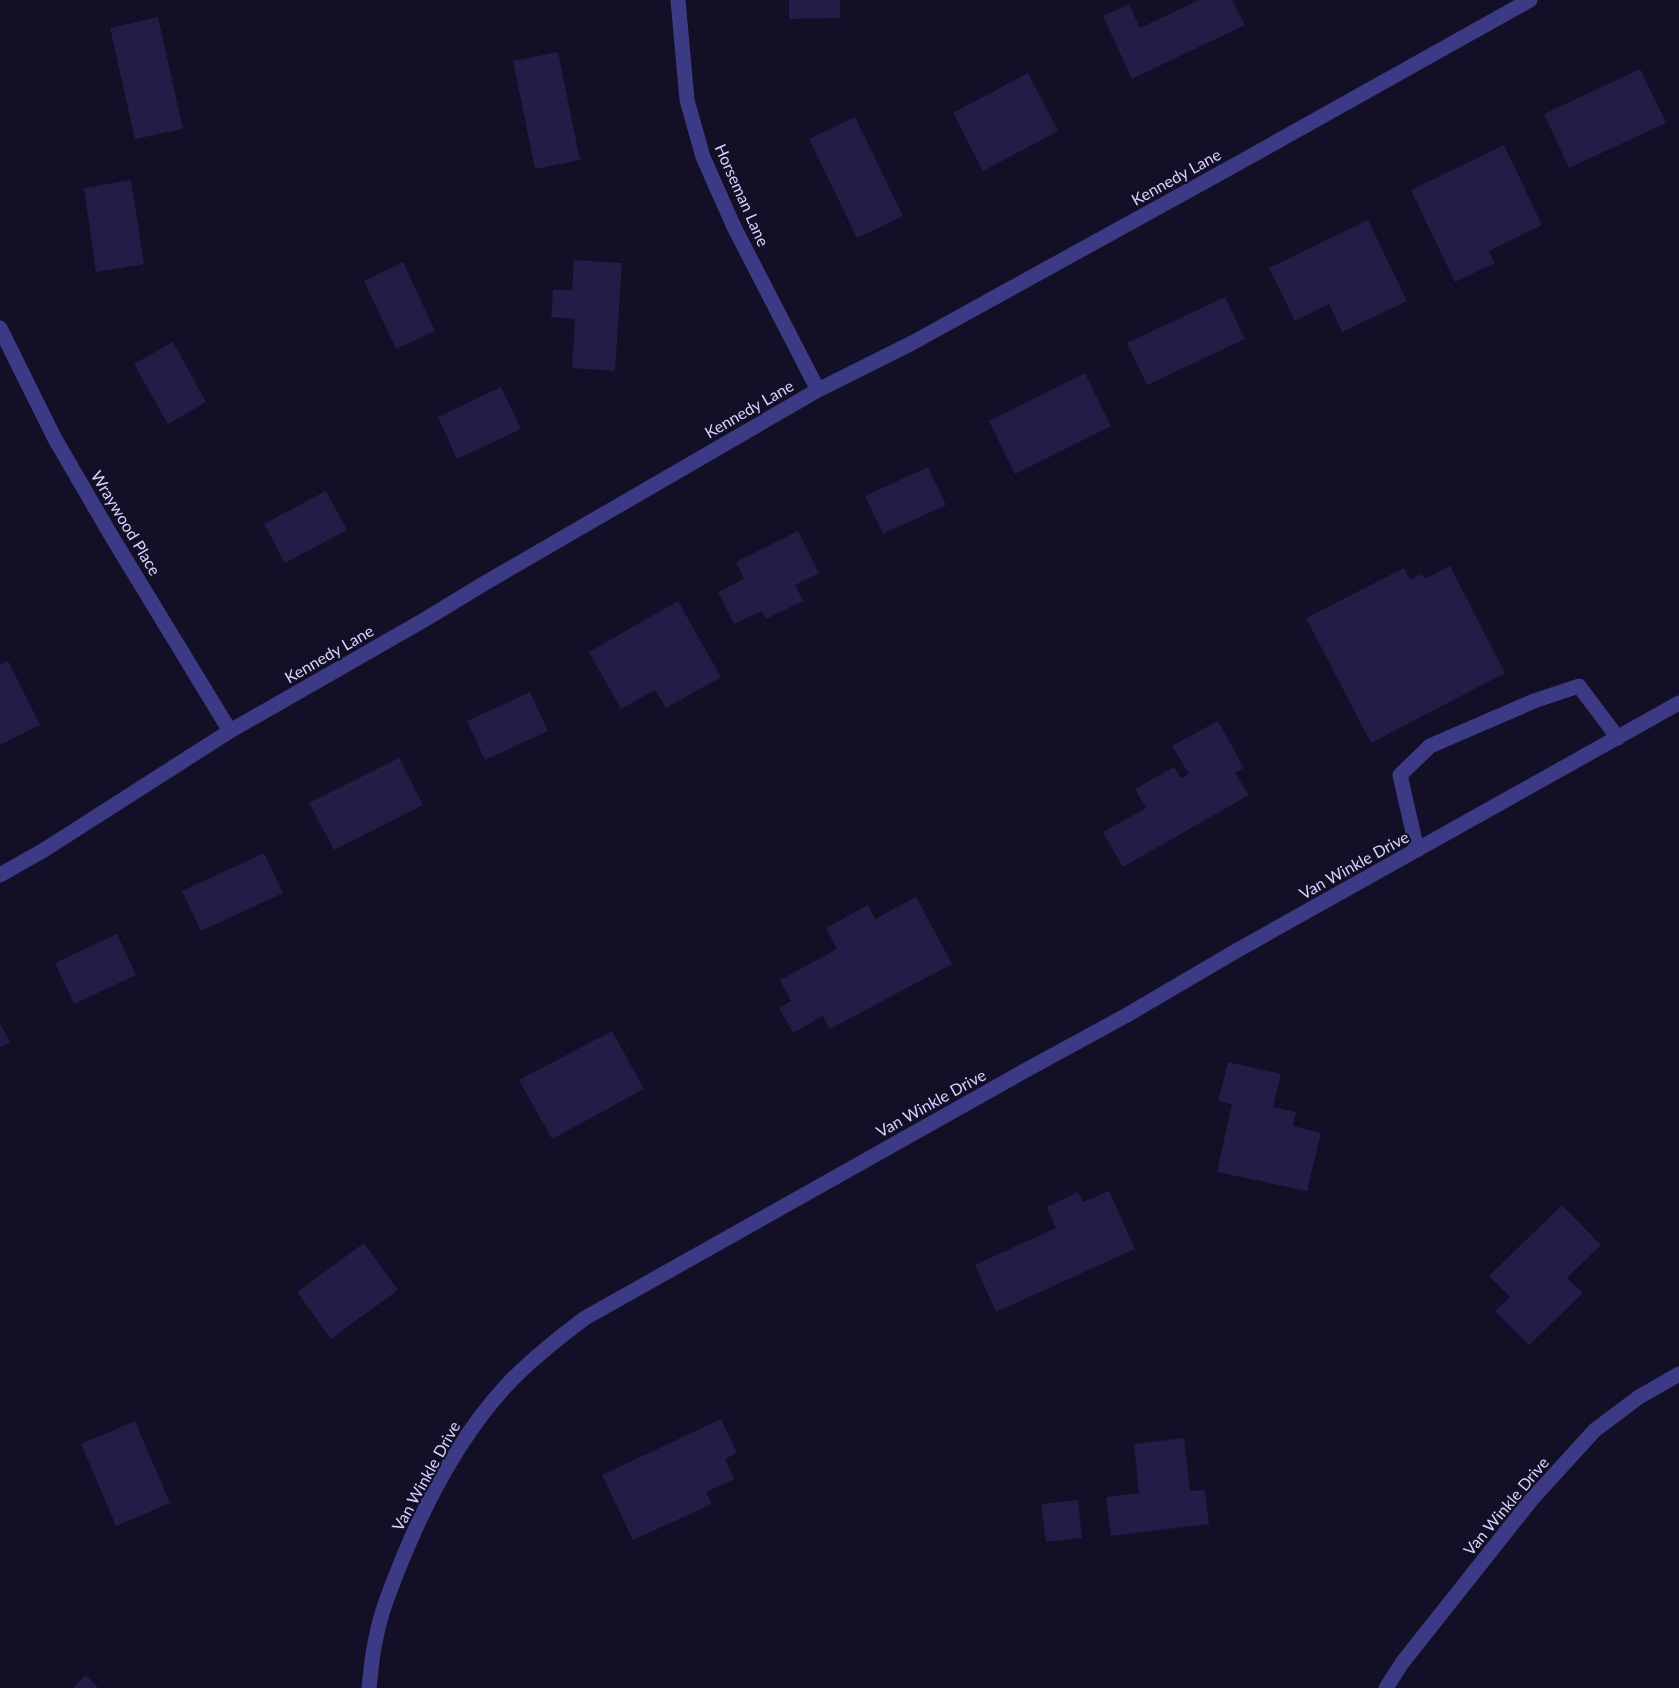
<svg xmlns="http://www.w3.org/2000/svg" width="1679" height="1688" font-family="Lato,sans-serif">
<rect width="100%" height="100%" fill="#130f26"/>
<path fill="#241b47" d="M 789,0 L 840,0 L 840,18 L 789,19 Z
M 1199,0 L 1232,0 L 1245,25 L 1132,79 L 1103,16 L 1129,4 L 1140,28 Z
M 158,17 L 183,129 L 135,139 L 110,28 Z
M 558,52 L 580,160 L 535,169 L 513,61 Z
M 1640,69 L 1666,123 L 1569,168 L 1544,114 Z
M 1028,73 L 1058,131 L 983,171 L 953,113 Z
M 855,117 L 903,216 L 857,238 L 809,139 Z
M 1504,145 L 1542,225 L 1489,251 L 1495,263 L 1455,282 L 1411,190 Z
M 131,180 L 144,264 L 96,272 L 84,188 Z
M 1368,220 L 1407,301 L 1342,332 L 1329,304 L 1295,321 L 1269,268 Z
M 574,260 L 622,263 L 615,371 L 572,368 L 575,319 L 551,317 L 553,290 L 572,290 Z
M 403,262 L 435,331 L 396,349 L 364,281 Z
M 1225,297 L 1245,339 L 1147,385 L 1127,343 Z
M 173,342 L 206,402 L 168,424 L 134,364 Z
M 1085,373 L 1111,426 L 1015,474 L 989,421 Z
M 501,387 L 521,429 L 457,459 L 438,417 Z
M 928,467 L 946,505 L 883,534 L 865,496 Z
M 326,491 L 347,530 L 285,563 L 264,524 Z
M 798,531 L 819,573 L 795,585 L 803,601 L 766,619 L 762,611 L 734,624 L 718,592 L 744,579 L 736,562 Z
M 1450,566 L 1505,673 L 1371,743 L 1306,618 L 1404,568 L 1410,580 L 1422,574 L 1425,579 Z
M 678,601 L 721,677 L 666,708 L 655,690 L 621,709 L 589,652 Z
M 8,661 L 40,725 L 0,745 L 0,665 Z
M 530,692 L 548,731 L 485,760 L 467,721 Z
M 1218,721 L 1244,768 L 1235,773 L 1249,795 L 1123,867 L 1103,832 L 1146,808 L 1135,789 L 1174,767 L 1181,778 L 1189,774 L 1172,746 Z
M 399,758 L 423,805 L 334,850 L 309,803 Z
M 264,853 L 283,893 L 201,931 L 182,891 Z
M 916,897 L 952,964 L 830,1029 L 823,1016 L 793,1033 L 779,1008 L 791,1001 L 780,980 L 837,949 L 826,928 L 868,905 L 875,919 Z
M 117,934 L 136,975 L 74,1004 L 55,963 Z
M 0,1024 L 10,1042 L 0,1047 Z
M 612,1031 L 644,1089 L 552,1139 L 519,1080 Z
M 1228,1062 L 1281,1074 L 1273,1107 L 1296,1112 L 1293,1126 L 1321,1133 L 1307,1191 L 1217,1172 L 1232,1104 L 1218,1101 Z
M 1109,1191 L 1135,1249 L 996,1312 L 975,1265 L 1056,1228 L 1047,1207 L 1078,1192 L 1083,1202 Z
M 1562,1205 L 1601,1245 L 1567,1278 L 1583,1293 L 1529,1345 L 1495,1311 L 1510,1297 L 1489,1276 Z
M 364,1243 L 398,1290 L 331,1339 L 297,1292 Z
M 721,1419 L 737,1453 L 725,1459 L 734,1479 L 706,1492 L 712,1504 L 633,1540 L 602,1475 Z
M 135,1421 L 170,1503 L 116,1526 L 81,1444 Z
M 1184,1438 L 1190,1491 L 1205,1490 L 1209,1524 L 1111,1536 L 1106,1497 L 1139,1493 L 1134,1444 Z
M 1078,1500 L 1082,1538 L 1046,1542 L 1041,1504 Z
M 86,1675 L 98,1688 L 73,1688 Z"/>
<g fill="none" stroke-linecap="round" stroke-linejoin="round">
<path stroke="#3d3a85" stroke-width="15" d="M 1417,850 L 1400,775 L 1430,746 L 1534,701 L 1579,686 L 1618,738"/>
<path stroke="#3d3a85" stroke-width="15" d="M 678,0 L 687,100 L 703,157 L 734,227 L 818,390
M 0,328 L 55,439 L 112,537 L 230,731
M 0,875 L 44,850 L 230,731 L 424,620 L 485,583 L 818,390 L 912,343 L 1235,165 L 1530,0
M 369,1688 C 371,1671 372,1654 376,1638 C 381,1611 392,1585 402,1560 C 427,1499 460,1436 505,1387 C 529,1361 557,1339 585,1318 L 1019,1074 L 1127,1015 L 1236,951 L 1679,703
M 1386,1688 L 1402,1663 L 1532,1499 L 1595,1430 L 1639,1397 L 1679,1374"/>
</g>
<g text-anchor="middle" stroke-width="4.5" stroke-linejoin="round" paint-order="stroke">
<g font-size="16" fill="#d9d4ff" stroke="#130f26">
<text transform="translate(1176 177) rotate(-29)" y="6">Kennedy Lane</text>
<text transform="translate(742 195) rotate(66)" y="6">Horseman Lane</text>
<text transform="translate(749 409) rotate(-30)" y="6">Kennedy Lane</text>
<text transform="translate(126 523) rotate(59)" y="6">Wraywood Place</text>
<text transform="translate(329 654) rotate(-30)" y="6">Kennedy Lane</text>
<text transform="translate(1354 865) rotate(-29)" y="6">Van Winkle Drive</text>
<text transform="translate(931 1103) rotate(-29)" y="6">Van Winkle Drive</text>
<text transform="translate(426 1476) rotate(-61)" y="6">Van Winkle Drive</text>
<text transform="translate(1506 1506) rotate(-50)" y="6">Van Winkle Drive</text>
</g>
</g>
</svg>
